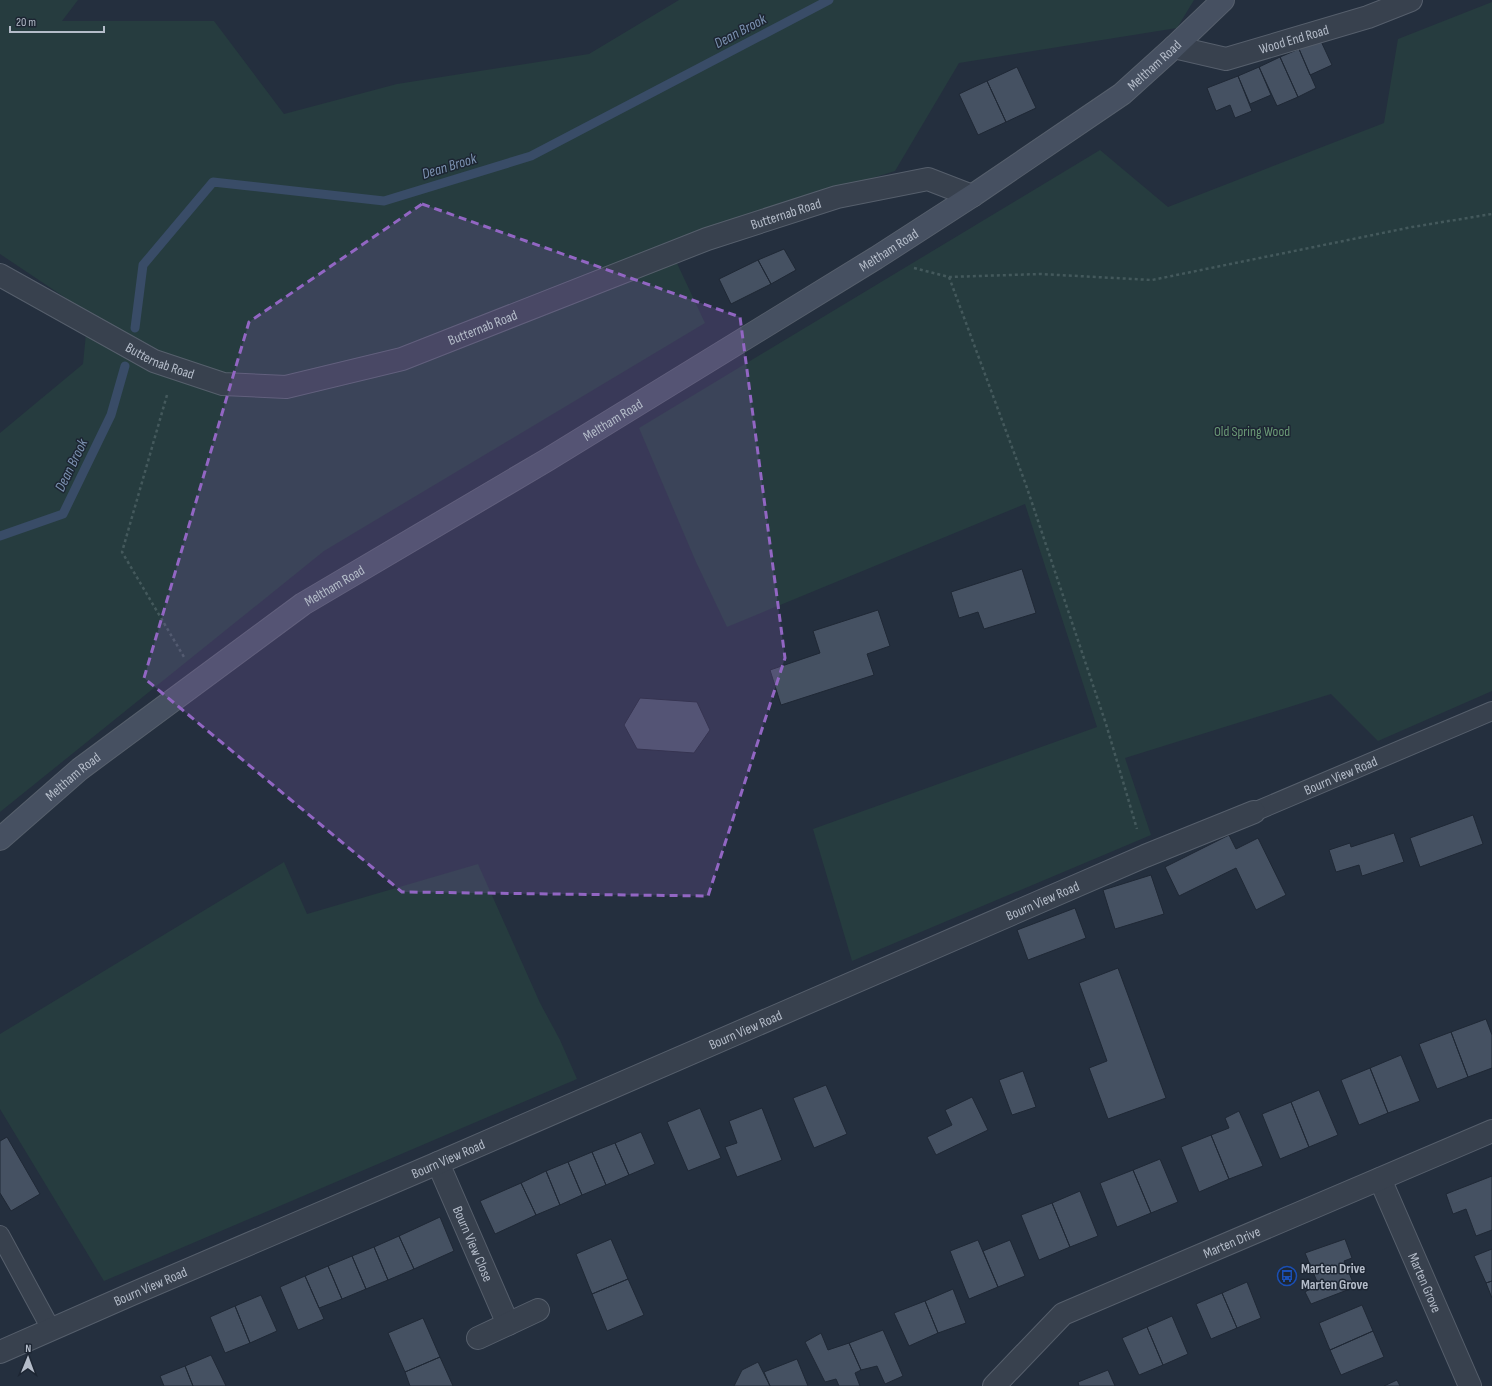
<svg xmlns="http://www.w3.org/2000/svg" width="1492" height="1386" font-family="'Sofia Sans Condensed',sans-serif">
<rect width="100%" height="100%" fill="#242f3e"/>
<path fill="#263c3f" d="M 0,0 L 78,0 L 62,21 L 214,21 L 284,114 L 397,84 L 589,54 L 679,0 L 1194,0 L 1177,28 L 959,63 L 895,171 L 667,242 L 705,323 L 324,551 L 0,812 L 0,433 L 83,364 L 88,313 L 0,254 Z
M 1492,2 L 1492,691 L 1378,741 L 1331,694 L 1125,758 L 1151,835 L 852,961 L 813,829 L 1097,727 L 1025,504 L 727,627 L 696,562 L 639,428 L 1100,150 L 1168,207 L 1384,123 L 1398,39 Z
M 284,862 L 307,914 L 478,864 L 540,1003 L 560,1040 L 577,1079 L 104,1281 L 0,1109 L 0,1034 Z"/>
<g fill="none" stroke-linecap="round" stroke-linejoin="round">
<path stroke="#394c67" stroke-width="9" d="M 135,328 L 143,265 L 213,182 L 384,201 L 531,156 L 829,0
M 0,536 L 63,514 L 111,415 L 125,366"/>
</g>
<path fill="#455162" stroke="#1f2835" d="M 1320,39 L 1332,65 L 1310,75 L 1299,49 Z
M 1299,49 L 1316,88 L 1298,97 L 1280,57 Z
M 1280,57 L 1298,97 L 1277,106 L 1259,67 Z
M 1017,67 L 1036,108 L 1006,122 L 987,81 Z
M 1259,67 L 1271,95 L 1250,104 L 1238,76 Z
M 1238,76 L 1252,111 L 1235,118 L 1230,105 L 1216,111 L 1207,88 Z
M 987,81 L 1006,122 L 978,135 L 959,94 Z
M 784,249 L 796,270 L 771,284 L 758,260 Z
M 758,260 L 771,284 L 731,304 L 719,279 Z
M 1022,569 L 1036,613 L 984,629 L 978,612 L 959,618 L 951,592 Z
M 878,610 L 890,646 L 867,654 L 874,675 L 781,705 L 770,670 L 820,653 L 813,631 Z
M 640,698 L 697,702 L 710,730 L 694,753 L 637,749 L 624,725 Z
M 1473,815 L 1483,844 L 1420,867 L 1410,838 Z
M 1394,833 L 1404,862 L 1362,876 L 1359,865 L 1336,872 L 1329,850 L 1350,843 L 1351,847 Z
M 1229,835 L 1236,849 L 1258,838 L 1286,895 L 1256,910 L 1236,868 L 1179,896 L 1165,867 Z
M 1151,875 L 1164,914 L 1115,929 L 1103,890 Z
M 1075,908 L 1086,938 L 1028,960 L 1017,930 Z
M 1118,968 L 1166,1098 L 1108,1119 L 1089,1068 L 1107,1061 L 1079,983 Z
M 1486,1019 L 1492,1035 L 1492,1068 L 1468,1077 L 1451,1032 Z
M 1451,1032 L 1468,1077 L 1437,1089 L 1419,1044 Z
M 1401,1055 L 1420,1101 L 1388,1113 L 1370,1068 Z
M 1370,1068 L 1388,1113 L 1359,1125 L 1341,1080 Z
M 1023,1071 L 1036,1107 L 1012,1115 L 999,1080 Z
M 826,1085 L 847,1134 L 814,1148 L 793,1098 Z
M 1319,1090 L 1338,1135 L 1309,1147 L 1291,1102 Z
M 972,1097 L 988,1130 L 936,1155 L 927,1137 L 952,1125 L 945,1110 Z
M 1291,1102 L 1309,1147 L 1280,1159 L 1262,1114 Z
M 700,1108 L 721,1158 L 688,1171 L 667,1122 Z
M 762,1108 L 782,1160 L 737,1177 L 725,1147 L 737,1143 L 729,1121 Z
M 1239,1111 L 1263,1166 L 1229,1179 L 1211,1135 L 1229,1128 L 1225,1118 Z
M 641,1132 L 655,1164 L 629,1175 L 615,1143 Z
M 1211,1135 L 1229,1179 L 1199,1192 L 1181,1147 Z
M 7,1137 L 40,1194 L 11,1211 L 0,1193 L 0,1141 Z
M 615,1143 L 629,1175 L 606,1185 L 592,1152 Z
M 592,1152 L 606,1185 L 582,1195 L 568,1162 Z
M 1160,1159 L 1178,1202 L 1151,1213 L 1133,1170 Z
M 568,1162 L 582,1195 L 560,1205 L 546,1171 Z
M 1133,1170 L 1151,1213 L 1117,1227 L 1100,1183 Z
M 546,1171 L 560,1205 L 536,1215 L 521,1183 Z
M 1492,1176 L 1492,1230 L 1476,1236 L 1466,1209 L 1453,1214 L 1446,1194 Z
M 521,1183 L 536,1215 L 495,1234 L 480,1201 Z
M 1080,1191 L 1098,1236 L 1070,1247 L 1052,1203 Z
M 1052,1203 L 1070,1247 L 1039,1260 L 1021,1215 Z
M 440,1217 L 454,1251 L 414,1269 L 399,1236 Z
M 399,1236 L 414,1269 L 388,1280 L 374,1247 Z
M 611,1239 L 628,1279 L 592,1294 L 576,1254 Z
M 1345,1239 L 1352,1258 L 1344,1261 L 1355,1287 L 1311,1304 L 1305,1292 L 1318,1284 L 1305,1253 Z
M 978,1240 L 998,1287 L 969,1299 L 950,1251 Z
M 1010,1240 L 1025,1276 L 998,1287 L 983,1251 Z
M 374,1247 L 388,1280 L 366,1289 L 352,1256 Z
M 1492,1249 L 1492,1281 L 1486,1283 L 1474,1256 Z
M 352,1256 L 366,1289 L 342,1299 L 328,1266 Z
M 328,1266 L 342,1299 L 319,1308 L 305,1276 Z
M 305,1276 L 324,1319 L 298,1330 L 280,1287 Z
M 628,1279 L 644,1315 L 607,1331 L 592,1294 Z
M 1492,1281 L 1492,1298 L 1486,1283 Z
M 1247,1282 L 1261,1318 L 1237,1328 L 1222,1293 Z
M 953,1289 L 966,1323 L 938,1333 L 925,1301 Z
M 1222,1293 L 1237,1328 L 1211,1339 L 1196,1304 Z
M 261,1295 L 277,1331 L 250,1343 L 235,1306 Z
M 925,1301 L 938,1333 L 909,1346 L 894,1313 Z
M 1362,1305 L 1373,1331 L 1330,1350 L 1319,1323 Z
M 235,1306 L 250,1343 L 225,1353 L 210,1317 Z
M 1172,1316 L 1188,1354 L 1163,1365 L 1147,1327 Z
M 423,1318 L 440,1357 L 405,1372 L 388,1333 Z
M 1147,1327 L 1163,1365 L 1139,1375 L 1122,1338 Z
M 883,1330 L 903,1376 L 885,1384 L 877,1366 L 861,1370 L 849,1343 Z
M 1373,1331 L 1384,1357 L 1341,1375 L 1330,1350 Z
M 821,1333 L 828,1350 L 849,1343 L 861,1370 L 855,1373 L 860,1386 L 839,1386 L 836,1379 L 825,1382 L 805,1342 Z
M 211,1355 L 226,1386 L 193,1386 L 185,1366 Z
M 440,1357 L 453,1386 L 410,1386 L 405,1372 Z
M 797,1359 L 808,1386 L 770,1386 L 764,1372 Z
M 758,1362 L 770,1386 L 734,1386 L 742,1370 Z
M 185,1366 L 193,1386 L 164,1386 L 160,1376 Z
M 1108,1370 L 1115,1386 L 1079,1386 L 1078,1382 Z
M 1397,1380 L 1400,1386 L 1384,1386 Z"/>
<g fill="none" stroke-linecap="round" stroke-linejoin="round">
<g stroke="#565f6c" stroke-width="20">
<g id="lane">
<path id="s1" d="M 1254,812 L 1492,711"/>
<path d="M 0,1235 L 51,1329"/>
</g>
</g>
<g stroke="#565f6c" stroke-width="24">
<g id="street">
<path id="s2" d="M 1174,47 L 1226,59 L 1368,17 L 1411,0"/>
<path id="s3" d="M 0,275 L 154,361 L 223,384 L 286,387 L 402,359 L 707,239 L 837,197 L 928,179 L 972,196"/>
<path id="s4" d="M 438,1163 L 508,1324"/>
<path id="s5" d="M 1380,1179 L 1470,1386"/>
<path d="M 478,1338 L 538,1310"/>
<path id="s6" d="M 0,1352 L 132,1294 L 438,1163 L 1145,856 L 1254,812"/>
<path id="s7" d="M 994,1386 L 1063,1314 L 1492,1131"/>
</g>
</g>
<g stroke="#565f6c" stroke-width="24">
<g id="secondary">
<path id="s8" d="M 0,839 L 80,769 L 303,604 L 547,460 L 876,258 L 972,196 L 1122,94 L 1174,47 L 1223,0"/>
</g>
</g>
<path stroke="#44595c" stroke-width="2.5" stroke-dasharray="3 3" stroke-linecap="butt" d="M 914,268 L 949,277 L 1040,274 L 1152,280 L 1412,227 L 1492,214
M 949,277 L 1026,485 L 1106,724 L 1137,829
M 167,395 L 122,552 L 184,657"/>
<use href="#lane" stroke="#38414e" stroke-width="18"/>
<use href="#street" stroke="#38414e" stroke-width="22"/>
<use href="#secondary" stroke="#465061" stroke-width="22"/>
</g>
<path fill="#9266c3" fill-opacity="0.2" stroke="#9266c3" stroke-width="3" stroke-dasharray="8 5" stroke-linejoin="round" d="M 422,204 L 740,317 L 785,658 L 708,896 L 402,892 L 144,678 L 249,322 Z"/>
<defs>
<g id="bus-ring" transform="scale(1)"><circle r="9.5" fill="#1d2633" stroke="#1a4fb4" stroke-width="1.5"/><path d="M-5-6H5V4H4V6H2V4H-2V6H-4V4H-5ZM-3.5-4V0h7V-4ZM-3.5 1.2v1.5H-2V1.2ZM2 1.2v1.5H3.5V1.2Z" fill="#1a4fb4"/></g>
</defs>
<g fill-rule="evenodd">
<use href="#bus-ring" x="1287" y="1276"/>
</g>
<g text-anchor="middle" stroke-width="3" stroke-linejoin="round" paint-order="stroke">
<g font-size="14" fill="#b4bcc9" stroke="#1d2633">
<text dy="5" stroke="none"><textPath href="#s2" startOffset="124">Wood End Road</textPath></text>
<text dy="5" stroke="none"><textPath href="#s8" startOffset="1392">Meltham Road</textPath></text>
<text dy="5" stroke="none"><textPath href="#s3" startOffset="842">Butternab Road</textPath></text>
<text dy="5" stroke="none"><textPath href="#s8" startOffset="1068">Meltham Road</textPath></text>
<text dy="5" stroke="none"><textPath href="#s3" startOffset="518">Butternab Road</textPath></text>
<text dy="5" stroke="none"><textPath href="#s3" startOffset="182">Butternab Road</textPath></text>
<text dy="5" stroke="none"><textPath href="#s8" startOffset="744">Meltham Road</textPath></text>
<text dy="5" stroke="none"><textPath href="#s8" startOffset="420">Meltham Road</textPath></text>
<text dy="5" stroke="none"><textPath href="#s1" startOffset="94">Bourn View Road</textPath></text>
<text dy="5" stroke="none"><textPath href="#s8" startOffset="96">Meltham Road</textPath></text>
<text dy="5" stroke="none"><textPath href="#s6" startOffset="1136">Bourn View Road</textPath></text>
<text dy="5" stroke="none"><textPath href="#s6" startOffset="812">Bourn View Road</textPath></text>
<text dy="5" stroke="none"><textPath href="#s6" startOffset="488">Bourn View Road</textPath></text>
<text dy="5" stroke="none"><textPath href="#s7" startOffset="283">Marten Drive</textPath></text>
<text dy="5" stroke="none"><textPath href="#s4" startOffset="88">Bourn View Close</textPath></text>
<text dy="5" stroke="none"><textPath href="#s5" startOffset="113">Marten Grove</textPath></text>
<text dy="5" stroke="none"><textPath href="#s6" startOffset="164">Bourn View Road</textPath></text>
</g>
<g font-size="14" fill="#6b9a76" stroke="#1d2633">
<text x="1252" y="436">Old Spring Wood</text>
</g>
<g font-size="14" font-weight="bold" fill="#b4bcc9" stroke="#1d2633" text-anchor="start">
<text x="1301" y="1273">Marten Drive<tspan x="1301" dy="16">Marten Grove</tspan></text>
</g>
<g font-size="15" font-style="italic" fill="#7c92b1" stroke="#1d2633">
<text transform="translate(740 31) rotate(-28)" y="5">Dean Brook</text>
<text transform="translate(449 166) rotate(-17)" y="5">Dean Brook</text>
<text transform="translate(71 465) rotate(-64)" y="5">Dean Brook</text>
</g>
</g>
<g transform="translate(28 1358) rotate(1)" stroke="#1d2633" stroke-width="3" paint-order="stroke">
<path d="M0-3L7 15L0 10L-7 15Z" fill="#b4bcc9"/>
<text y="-6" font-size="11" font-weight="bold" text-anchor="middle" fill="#b4bcc9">N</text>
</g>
<path d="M10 26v6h94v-6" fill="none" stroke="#b4bcc9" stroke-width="2"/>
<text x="16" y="26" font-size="12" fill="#b4bcc9" stroke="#1d2633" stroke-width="3" paint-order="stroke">20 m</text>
</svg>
